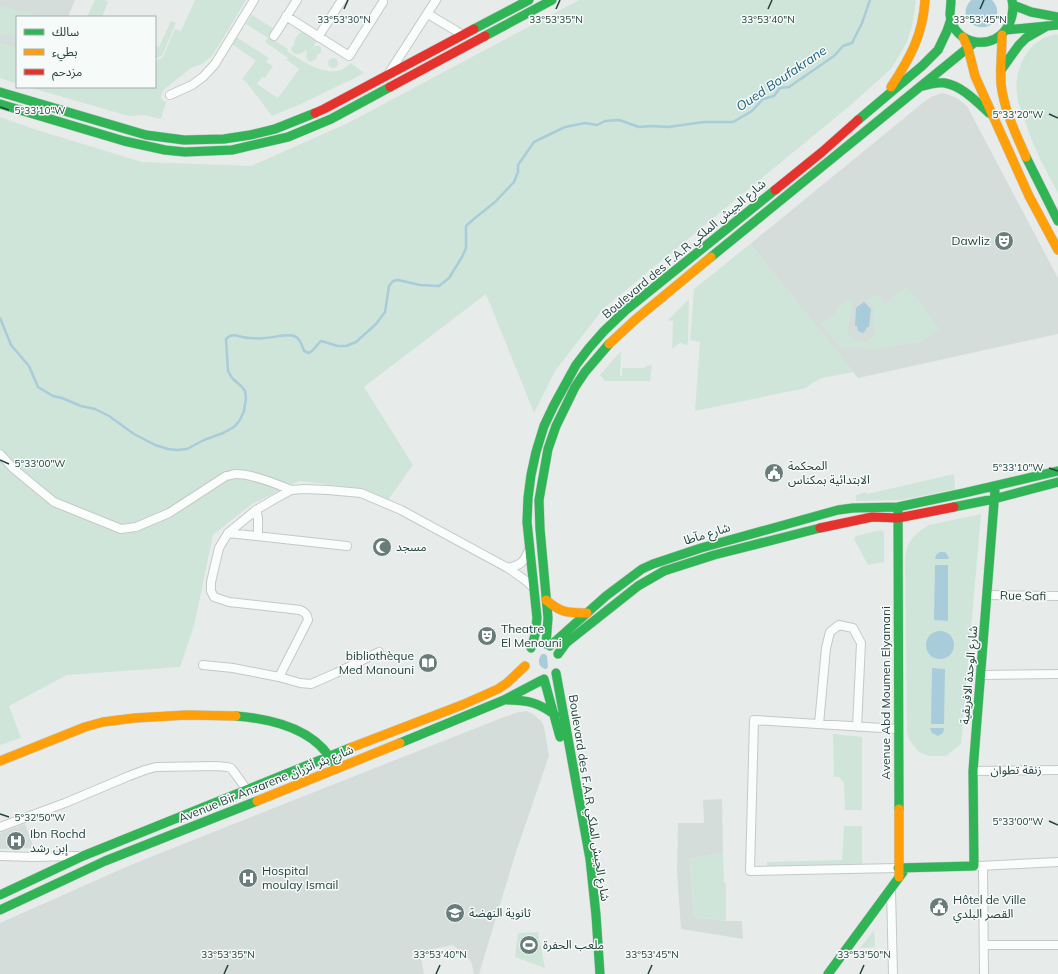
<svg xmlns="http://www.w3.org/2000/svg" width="1058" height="974" font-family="Mulish,'Noto Sans Arabic',sans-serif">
<rect width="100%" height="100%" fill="#e7ecea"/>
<path fill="#d5dddb" d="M 0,0 L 75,0 L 68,17 L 17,17 L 17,49 L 0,43 Z
M 942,93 L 947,94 L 957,98 L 967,106 L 1058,278 L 1058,334 L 858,378 L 750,244 L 837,173 L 925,101 L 931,97 L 939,94 Z
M 527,711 L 533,714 L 541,721 L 544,727 L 549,756 L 516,852 L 479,974 L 474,974 L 471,961 L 453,945 L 420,952 L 424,974 L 0,974 L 0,923 L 128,866 L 289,802 L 504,717 L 519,712 Z
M 722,799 L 723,853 L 690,859 L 694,917 L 726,921 L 742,921 L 743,939 L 681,929 L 677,872 L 678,823 L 704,823 L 703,800 Z
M 25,824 L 34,848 L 0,849 L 0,833 Z"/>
<path fill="#d0e5d9" d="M 95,0 L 105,0 L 108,2 L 102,17 L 87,17 Z
M 195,0 L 246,0 L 221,42 L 211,57 L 202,64 L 191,68 L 166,88 L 163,91 L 161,97 L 162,100 L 166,102 L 161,119 L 144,115 L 129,116 L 28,87 L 155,87 L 155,61 L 163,57 L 175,29 L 181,31 Z
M 579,0 L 915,0 L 916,2 L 912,26 L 907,42 L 899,56 L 891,69 L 852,104 L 603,309 L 555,371 L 534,413 L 486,294 L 364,387 L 413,465 L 388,500 L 357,488 L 299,481 L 252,504 L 213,535 L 194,626 L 180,667 L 67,675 L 9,706 L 21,738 L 0,745 L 0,117 L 37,130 L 142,162 L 251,166 L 348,123 Z
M 0,6 L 43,17 L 17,17 L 17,38 L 0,33 Z
M 252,15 L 274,29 L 269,37 L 288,49 L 287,51 C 301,60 326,78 343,69 C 346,67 349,65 351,63 L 364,73 C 359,75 349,82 344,83 L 301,104 L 272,116 L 247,83 L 242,79 L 256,61 L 232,44 L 236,37 L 269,58 L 266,62 L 273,66 L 265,78 L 262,77 L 257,84 L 278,98 L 299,69 L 287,60 L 288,58 L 265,42 L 268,38 L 246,24 Z
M 171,21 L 176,23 L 162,56 L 155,59 L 155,46 L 159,47 Z
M 301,32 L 304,33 L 316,40 L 316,42 L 313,49 L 314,49 L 315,46 L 319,46 L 321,47 L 321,53 L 317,55 L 317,58 C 314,61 312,62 308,61 L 306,56 L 307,52 L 306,50 L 300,54 L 295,54 L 291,50 L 292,47 L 294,45 C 294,40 297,35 301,32 Z
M 1056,34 L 1058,35 L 1058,193 C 1044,167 1030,141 1022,112 C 1020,107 1017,101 1017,95 C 1015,82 1018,68 1025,56 C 1032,44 1042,37 1056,34 Z
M 0,43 L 17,49 L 17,84 L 0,78 Z
M328 63a5 5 0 1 1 10 0a5 5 0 1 1-10 0Z
M 750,244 L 854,372 L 822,378 L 812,383 L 806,388 L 695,411 L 700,342 L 690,340 L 694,289 Z
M 906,287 L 927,311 L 939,329 L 920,342 L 877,349 L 842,348 L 821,324 L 838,311 L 836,308 L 849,298 L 853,301 C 852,306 852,311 851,316 C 850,322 847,325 848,331 C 850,345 871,346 875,333 C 876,328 874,325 873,321 C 872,317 873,312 874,309 L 867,300 L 873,295 L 874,297 L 877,294 L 885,304 Z
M 689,299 L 688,345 L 682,344 L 681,342 L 672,349 L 673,321 L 668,320 Z
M 621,351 L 620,376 L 622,376 L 622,368 L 644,368 L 652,364 L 650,381 L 605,381 L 600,375 Z
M 954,474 L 955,489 L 902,500 L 856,501 L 856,495 L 866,492 L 867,494 Z
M 981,514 L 961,744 L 946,756 L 929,756 L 919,752 L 912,744 L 908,737 L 907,732 L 905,556 L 908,545 L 913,537 L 921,530 L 929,525 Z
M 880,530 L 884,532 L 884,562 L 868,565 L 854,539 L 856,536 Z
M 833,734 L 862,737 L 862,810 L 845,810 L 844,783 L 839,777 L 834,777 Z
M 844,826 L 862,826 L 862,865 L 767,867 L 767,862 L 842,860 Z
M 723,853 L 724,883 L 726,883 L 726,921 L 694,917 L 690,859 Z
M 874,930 L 875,947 L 860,948 Z
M 538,932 L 545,968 L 515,957 L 518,933 Z"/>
<path fill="#a8ccda" d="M 971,0 L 992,0 C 996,4 998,9 997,14 C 992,41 951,22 971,0 Z
M 864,302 L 871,309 L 869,327 L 867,327 L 865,331 L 863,333 L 858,331 L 857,326 L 855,326 L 856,308 Z
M 940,552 L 945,552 L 948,556 L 949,559 L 935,559 L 936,555 Z
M 935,565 L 948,565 L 948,621 L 934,620 Z
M926 645a14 14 0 1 1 28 0a14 14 0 1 1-28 0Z
M 542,654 L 545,654 L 547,656 L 548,667 L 546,669 C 538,668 537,659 542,654 Z
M 932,668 L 945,669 L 944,724 L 931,724 Z
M 930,728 L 944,728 C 944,733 942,734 938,736 L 932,733 Z"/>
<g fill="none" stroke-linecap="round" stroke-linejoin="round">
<path stroke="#a8ccda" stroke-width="2.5" d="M 0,318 L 11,345 L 29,366 L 38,387 L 53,396 L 62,398 L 81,406 L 95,409 L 109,416 L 134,434 L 155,445 L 168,449 L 177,450 L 187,449 L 204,440 L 223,433 L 234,427 L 240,420 L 244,411 L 246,398 L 245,391 L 242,387 L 232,378 L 228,371 L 226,339 C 233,331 240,338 249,338 C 255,338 260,339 265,338 C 273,338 287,333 294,336 C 300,338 302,345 304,351 L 309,353 C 314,351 317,344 321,341 L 338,346 L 346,346 L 356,342 L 376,324 L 385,312 L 389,286 L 393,281 L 398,280 L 420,285 L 439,286 L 449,278 L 462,257 L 466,248 L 466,226 L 475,218 L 495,202 L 514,182 L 518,172 L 518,165 L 534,142 L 565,127 L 585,123 L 597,125 L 605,121 L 619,120 L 639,127 L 652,126 L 668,127 L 704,122 L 733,122 L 752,111 L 763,99 L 774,96 L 780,88 L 789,87 L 834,56 L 843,46 L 852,43 L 862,23 L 870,0"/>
<g stroke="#c4c9c7" stroke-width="10">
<path id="street" d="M 428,14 L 463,35
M 286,16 L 349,56 L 383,2
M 274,36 L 297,0
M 318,37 L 342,0
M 389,73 L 436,0
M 170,95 L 192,85 L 203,77 L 215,64 L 254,0
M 0,454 L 14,469 L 54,502 L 121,529 L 136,527 L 169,513 L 226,476 C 229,476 233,474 236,474 C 251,474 277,484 291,490
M 256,510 L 258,518 L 258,536
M 228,533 L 347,546
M 508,568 C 521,565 524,562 529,550
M 987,595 L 1058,596
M 203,665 L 233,668 L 279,677 L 308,620 C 307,614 305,612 300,610 L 229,602 L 214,597 L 211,591 L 211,582 L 219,548 L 228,533 L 256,510 L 273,500 L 291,490 L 304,489 L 328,490 L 361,493 L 401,510 L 508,568 L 525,580 L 534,588
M 981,675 L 1058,674
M 279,677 L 300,683 L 311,684 L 336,673 L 379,652
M 819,724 L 826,648 L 830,632 L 839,625 L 853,628 L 861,643 L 857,727
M 898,729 L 754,720 L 750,871 L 898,868
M 973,771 L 1058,770
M 0,827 L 65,803 L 129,776 L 145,770 L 156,767 L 216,766 L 227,767 L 231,768 L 234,772 L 247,790
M 0,856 L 34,857 L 77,856
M 979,866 L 1058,862
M 983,866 L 984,974
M 891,889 L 893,974
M 984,945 L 1058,945"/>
</g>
<g stroke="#c2cac8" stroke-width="10">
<path id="fast" d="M 951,0 C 951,5 950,11 950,15 C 954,47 996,52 1009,24 C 1013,16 1014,9 1012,0
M 1013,5 L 1031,12 L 1058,17
M 474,29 L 529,0
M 1006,30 L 1058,25
M 485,36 L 552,0
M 1001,70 L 1019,45 L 1026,38 L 1047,26
M 923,86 C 930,84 938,82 945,83 C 962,86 977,102 989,113
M 0,92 L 146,135 L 184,140 L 224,139 L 250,135 L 275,129 L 315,113
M 0,104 L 124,141 L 165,150 L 185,152 L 232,150 L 288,137 L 331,119 L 390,87
M 858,120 L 922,66 L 938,50 L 947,31 L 951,19
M 1026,157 L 1058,221
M 711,257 L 975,42
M 954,507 L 994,499 L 1058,482
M 898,508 L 899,809
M 546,644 L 548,618 L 540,529 L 539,500 L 548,449 L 556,426 L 575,387 L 585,372 L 609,344
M 550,646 L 606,596 L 642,569 L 653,564 L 701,548 L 838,510 L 853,508 L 898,507 L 964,493 L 1058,471
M 531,648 L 535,635 L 537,618 L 527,522 L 528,498 L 531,475 L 536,452 L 544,426 L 554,405 L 576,365 L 589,348 L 604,331 L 626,310 L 775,190
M 558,654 L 566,643 L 638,586 L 664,571 L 714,555 L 820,528
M 556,673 L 590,859 L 596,915 L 600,974
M 544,679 L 560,737
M 508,700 C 528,700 539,703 555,715
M 236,716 C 274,719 320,730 336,769
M 400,743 L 504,700 L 542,680
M 898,868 L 974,866 L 973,771 L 995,490
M 0,895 L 83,856 L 350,748
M 0,910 L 105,861 L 257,801
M 828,974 L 903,872"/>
</g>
<g stroke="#c2cac8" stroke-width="10">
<path id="slow" d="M 1002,35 C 1002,51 1000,68 1001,84 C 1004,110 1016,134 1026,157
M 963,37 L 968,48 L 975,76 L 1029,196 L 1058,250
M 891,87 C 910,58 923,35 925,0
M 609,344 L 636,319 L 711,257
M 546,600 C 561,613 568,613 587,613
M 350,748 L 462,705 L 498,689 L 507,683 L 525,666
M 0,761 L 85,727 L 103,722 L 135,718 L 187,715 L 236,716
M 257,801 L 400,743
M 899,809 L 899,877"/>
</g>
<g stroke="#c2cac8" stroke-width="10">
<path id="jam" d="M 390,87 L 485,36
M 315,113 L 324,109 L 474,29
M 775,190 L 822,152 L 858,120
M 820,528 L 872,517 L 898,518 L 954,507"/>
</g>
<use href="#street" stroke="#fbfcfc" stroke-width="8"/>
<use href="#fast" stroke="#30b455" stroke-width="9"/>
<use href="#slow" stroke="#ff9f0a" stroke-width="9"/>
<use href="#jam" stroke="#e5322d" stroke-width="9"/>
</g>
<path fill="none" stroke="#24413d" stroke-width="1.5" d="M 344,9 L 348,0M 556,9 L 560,0M 768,9 L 772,0M 980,9 L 984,0M 0,107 L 9,110M 1049,114 L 1058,118M 0,460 L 9,464M 1049,468 L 1058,471M 0,814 L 9,817M 1049,821 L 1058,825M 224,974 L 228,965M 436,974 L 440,965M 648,974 L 652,965M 860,974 L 864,965"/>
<defs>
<g id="theatre-disc" transform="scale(1)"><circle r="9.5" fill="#687d7a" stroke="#f6faf9"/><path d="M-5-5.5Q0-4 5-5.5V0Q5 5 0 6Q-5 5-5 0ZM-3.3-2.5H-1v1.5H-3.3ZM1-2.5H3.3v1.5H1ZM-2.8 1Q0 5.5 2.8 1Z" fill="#fff"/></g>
<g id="civic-disc" transform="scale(1)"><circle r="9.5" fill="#687d7a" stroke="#f6faf9"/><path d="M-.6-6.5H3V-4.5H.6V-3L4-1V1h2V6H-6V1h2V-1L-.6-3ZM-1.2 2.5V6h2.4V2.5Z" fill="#fff"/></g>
<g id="mosque-disc" transform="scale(1)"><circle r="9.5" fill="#687d7a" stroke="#f6faf9"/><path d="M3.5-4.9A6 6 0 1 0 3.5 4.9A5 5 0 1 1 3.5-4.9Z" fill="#fff"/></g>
<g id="library-disc" transform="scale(1)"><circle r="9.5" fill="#687d7a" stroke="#f6faf9"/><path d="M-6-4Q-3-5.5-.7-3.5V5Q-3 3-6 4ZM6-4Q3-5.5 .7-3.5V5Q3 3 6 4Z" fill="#fff"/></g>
<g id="hospital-disc" transform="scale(1)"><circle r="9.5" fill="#687d7a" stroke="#f6faf9"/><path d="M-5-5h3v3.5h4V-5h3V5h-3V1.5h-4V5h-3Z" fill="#fff"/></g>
<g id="school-disc" transform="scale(1)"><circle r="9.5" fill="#687d7a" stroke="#f6faf9"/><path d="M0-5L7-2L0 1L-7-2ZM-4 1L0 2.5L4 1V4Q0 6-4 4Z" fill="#fff"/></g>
<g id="stadium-disc" transform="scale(1)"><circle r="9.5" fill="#687d7a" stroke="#f6faf9"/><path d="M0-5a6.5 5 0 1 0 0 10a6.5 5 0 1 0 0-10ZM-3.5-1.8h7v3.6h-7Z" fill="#fff"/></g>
</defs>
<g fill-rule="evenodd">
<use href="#theatre-disc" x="1004" y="241"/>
<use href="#civic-disc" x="774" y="473"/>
<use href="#mosque-disc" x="382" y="547"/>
<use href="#theatre-disc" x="487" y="636"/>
<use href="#library-disc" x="428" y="663"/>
<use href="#hospital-disc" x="16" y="841"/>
<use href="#hospital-disc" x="248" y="878"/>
<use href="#civic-disc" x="939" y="907"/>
<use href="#school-disc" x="455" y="913"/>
<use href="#stadium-disc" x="529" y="945"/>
</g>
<g text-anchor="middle" stroke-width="3" stroke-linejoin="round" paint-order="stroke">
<g font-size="12" fill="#24413d" stroke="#f6faf9" text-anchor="start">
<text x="990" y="245" text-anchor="end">Dawliz</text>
<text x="788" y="470">المحكمة<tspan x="788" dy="14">الابتدائية بمكناس</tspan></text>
<text x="396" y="551">مسجد</text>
<text x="501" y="633">Theatre<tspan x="501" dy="14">El Menouni</tspan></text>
<text x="414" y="660" text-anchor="end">bibliothèque<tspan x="414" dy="14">Med Manouni</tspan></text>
<text x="30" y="838">Ibn Rochd<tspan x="30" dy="14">إبن رشد</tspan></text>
<text x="262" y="875">Hospital<tspan x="262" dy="14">moulay Ismail</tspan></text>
<text x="953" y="904">Hôtel de Ville<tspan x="953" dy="14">القصر البلدي</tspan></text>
<text x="469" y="917">ثانوية النهضة</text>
<text x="543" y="949">ملعب الحفرة</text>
</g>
<g font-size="12" fill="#24413d" stroke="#f6faf9">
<text transform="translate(684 249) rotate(-40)" y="4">Boulevard des F.A.R شارع الجيش الملكي</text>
<text transform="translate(707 534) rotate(-17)" y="4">شارع مآطا</text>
<text transform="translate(1023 596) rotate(1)" y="4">Rue Safi</text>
<text transform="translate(969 675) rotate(-85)" y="4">شارع الوحدة الافريقية</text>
<text transform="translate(886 693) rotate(-90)" y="4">Avenue Abd Moumen Elyamani</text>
<text transform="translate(1016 770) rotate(-1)" y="4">زنقة تطوان</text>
<text transform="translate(266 784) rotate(-22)" y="4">Avenue Bir Anzarene شارع بئر أنزران</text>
<text transform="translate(589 798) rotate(81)" y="4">Boulevard des F.A.R شارع الجيش الملكي</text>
</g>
<g font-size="13" font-style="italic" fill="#1c617e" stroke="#f6faf9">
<text transform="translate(781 78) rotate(-34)" y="5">Oued Boufakrane</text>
</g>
</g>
<g font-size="10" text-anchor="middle" fill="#24413d" stroke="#f6faf9" stroke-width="3" stroke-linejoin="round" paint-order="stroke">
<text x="344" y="23">33°53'30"N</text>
<text x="556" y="23">33°53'35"N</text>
<text x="768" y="23">33°53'40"N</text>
<text x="980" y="23">33°53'45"N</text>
<text x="40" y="114">5°33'10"W</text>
<text x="1018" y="118">5°33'20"W</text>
<text x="40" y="467">5°33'00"W</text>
<text x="1018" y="471">5°33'10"W</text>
<text x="40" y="821">5°32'50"W</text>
<text x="1018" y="825">5°33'00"W</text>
<text x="228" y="958">33°53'35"N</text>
<text x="440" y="958">33°53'40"N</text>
<text x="652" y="958">33°53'45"N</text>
<text x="864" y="958">33°53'50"N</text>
</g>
<rect x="16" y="16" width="140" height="72" fill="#f6faf9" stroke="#a2b0ae"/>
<rect x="24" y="29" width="20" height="6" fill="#30b455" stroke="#a2b0ae"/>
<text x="52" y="36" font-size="12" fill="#24413d">سالك</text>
<rect x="24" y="49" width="20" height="6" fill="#ff9f0a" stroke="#a2b0ae"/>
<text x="52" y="56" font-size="12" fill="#24413d">بطيء</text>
<rect x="24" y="69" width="20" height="6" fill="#e5322d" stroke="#a2b0ae"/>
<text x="52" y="76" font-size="12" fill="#24413d">مزدحم</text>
</svg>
